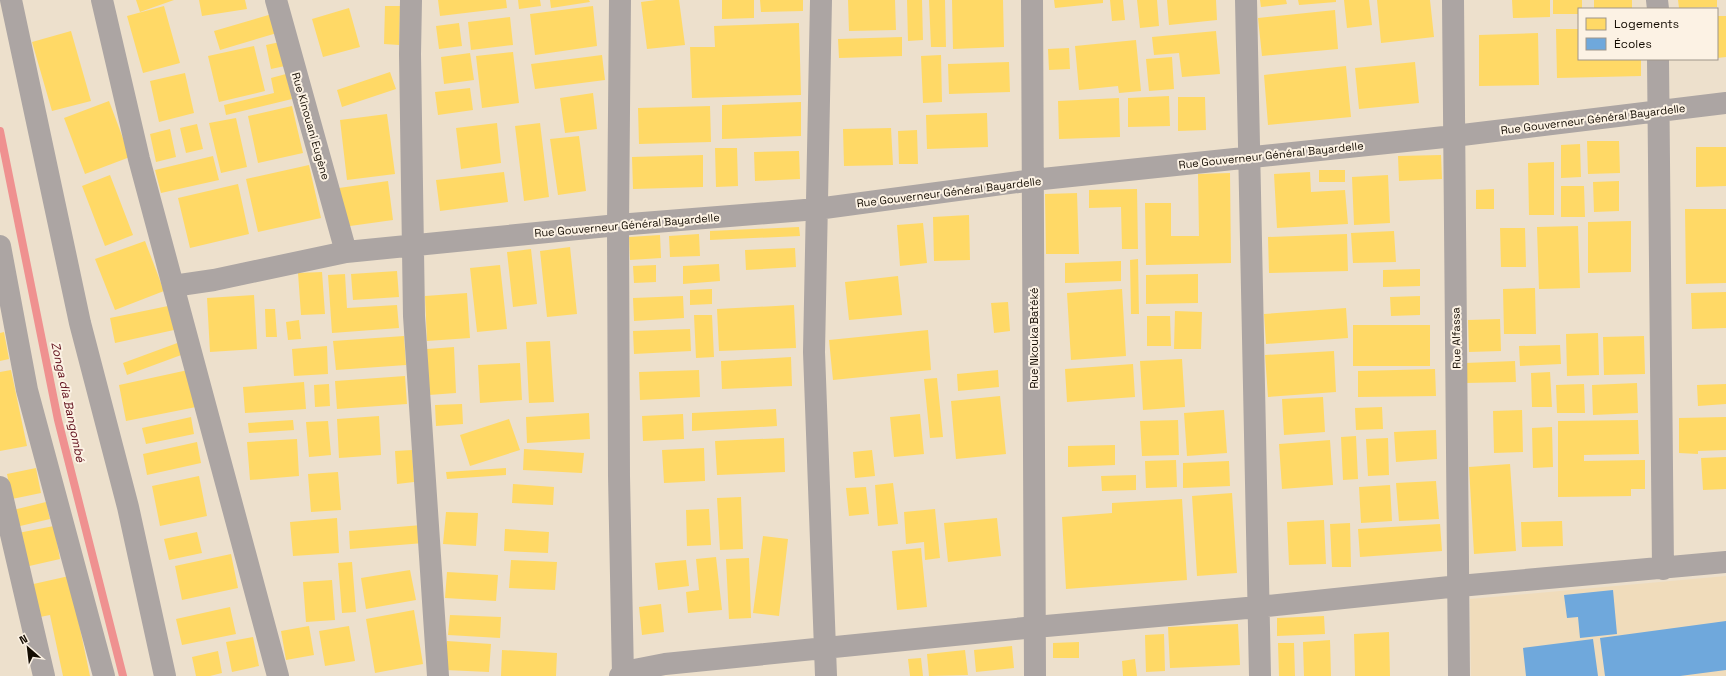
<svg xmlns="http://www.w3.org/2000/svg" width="1726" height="676" font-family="'Space Grotesk',sans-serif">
<rect width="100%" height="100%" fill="#ede0cc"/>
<path fill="#f0dcbb" d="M 1726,576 L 1726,676 L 1471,676 L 1470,599 Z"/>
<path fill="#ffd966" d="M 136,0 L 174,0 L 140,12 Z
M 199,0 L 245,0 L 247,9 L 202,16 Z
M 438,0 L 506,0 L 507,8 L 440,16 Z
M 518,0 L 540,0 L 541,6 L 519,9 Z
M 550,0 L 589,0 L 590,2 L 551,8 Z
M 656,0 L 679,0 L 685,45 L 647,49 L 641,2 Z
M 722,0 L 754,0 L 754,18 L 722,19 Z
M 760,0 L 803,0 L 803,11 L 761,12 Z
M 848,0 L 895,0 L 896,30 L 849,31 Z
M 907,0 L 922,0 L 923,40 L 908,41 Z
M 929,0 L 945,0 L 946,47 L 931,47 Z
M 952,0 L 1003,0 L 1004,47 L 953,49 Z
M 1054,0 L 1103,0 L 1103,3 L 1055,8 Z
M 1110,0 L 1123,0 L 1125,20 L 1112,21 Z
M 1137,0 L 1157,0 L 1159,26 L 1140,28 Z
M 1167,0 L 1216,0 L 1217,20 L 1169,25 Z
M 1260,0 L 1286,0 L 1287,4 L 1261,7 Z
M 1298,0 L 1336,0 L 1336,2 L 1299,5 Z
M 1344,0 L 1369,0 L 1372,25 L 1347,28 Z
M 1377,0 L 1430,0 L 1434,37 L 1381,43 Z
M 1512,0 L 1550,0 L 1550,17 L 1513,18 Z
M 1553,0 L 1582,0 L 1582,9 L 1579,9 L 1579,14 L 1553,14 Z
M 1594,0 L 1632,0 L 1632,9 L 1594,9 Z
M 1678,0 L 1717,0 L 1717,7 L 1679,8 Z
M 164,6 L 180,63 L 143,73 L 127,16 Z
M 385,6 L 400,6 L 399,45 L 384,44 Z
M 593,6 L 597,46 L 535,55 L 530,14 Z
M 349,8 L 360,47 L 323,57 L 312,19 Z
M 1335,10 L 1338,49 L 1262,56 L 1258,18 Z
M 272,14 L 277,33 L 220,50 L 214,31 Z
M 1717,16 L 1726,16 L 1726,57 L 1717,58 Z
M 510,17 L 513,45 L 471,50 L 468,22 Z
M 459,23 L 462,46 L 439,49 L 436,26 Z
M 799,23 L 801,95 L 692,98 L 690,47 L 715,47 L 714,26 Z
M 1556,29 L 1579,29 L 1579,59 L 1641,59 L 1641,76 L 1557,78 Z
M 71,31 L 91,101 L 52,111 L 32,42 Z
M 1216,31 L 1220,74 L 1182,77 L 1179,53 L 1154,55 L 1152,37 Z
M 1538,33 L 1539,85 L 1479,86 L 1479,35 Z
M 902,37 L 902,56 L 839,58 L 838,39 Z
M 1136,40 L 1141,91 L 1119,93 L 1118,86 L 1079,90 L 1075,46 Z
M 280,42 L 285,66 L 271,69 L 266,45 Z
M 254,46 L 265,91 L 219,102 L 208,56 Z
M 1069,48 L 1070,69 L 1049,70 L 1048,49 Z
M 513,52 L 519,103 L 482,108 L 476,56 Z
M 470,53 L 474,80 L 444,84 L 441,57 Z
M 602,55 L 605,80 L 535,89 L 531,64 Z
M 941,55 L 942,102 L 923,103 L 921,56 Z
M 1172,57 L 1174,89 L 1149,91 L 1146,59 Z
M 1009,62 L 1010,92 L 949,94 L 948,64 Z
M 1415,62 L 1419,103 L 1359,109 L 1355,68 Z
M 1346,66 L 1351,117 L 1268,125 L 1264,75 Z
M 390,72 L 396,89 L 342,107 L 337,90 Z
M 185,73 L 194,113 L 159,122 L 150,81 Z
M 286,74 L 292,99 L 226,115 L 224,105 L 274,93 L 271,78 Z
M 470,88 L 473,110 L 438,115 L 435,92 Z
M 593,93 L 597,129 L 565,133 L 560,98 Z
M 1169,96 L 1170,126 L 1128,127 L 1128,98 Z
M 1178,97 L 1205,97 L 1206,130 L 1178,131 Z
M 1119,98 L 1120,137 L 1059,139 L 1058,101 Z
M 109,101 L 130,157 L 85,174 L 64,118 Z
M 801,102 L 801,136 L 722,139 L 722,105 Z
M 292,106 L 303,153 L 258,163 L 248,116 Z
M 710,106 L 711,142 L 639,144 L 638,108 Z
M 987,113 L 988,147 L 927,149 L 926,115 Z
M 387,114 L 395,174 L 347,180 L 340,120 Z
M 236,118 L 247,167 L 221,173 L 209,123 Z
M 497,123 L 501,163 L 461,169 L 456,128 Z
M 540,123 L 549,197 L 524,201 L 515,126 Z
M 197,124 L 203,149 L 186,153 L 180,128 Z
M 891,128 L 893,165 L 844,166 L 843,129 Z
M 170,129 L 176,157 L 156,162 L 150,134 Z
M 917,130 L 918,164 L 899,164 L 898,131 Z
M 579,136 L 586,191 L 558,195 L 550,139 Z
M 1587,141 L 1619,141 L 1620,173 L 1588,174 Z
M 1580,144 L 1581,177 L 1561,178 L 1561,145 Z
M 1696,147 L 1726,147 L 1726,186 L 1696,187 Z
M 715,148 L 737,148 L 738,186 L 716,187 Z
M 799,151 L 800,179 L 755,181 L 754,152 Z
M 703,155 L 703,187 L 633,189 L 632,157 Z
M 1441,155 L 1442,179 L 1399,181 L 1398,156 Z
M 213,156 L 219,180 L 161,193 L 155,170 Z
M 1554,162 L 1554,215 L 1529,215 L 1528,163 Z
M 309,165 L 321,218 L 258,232 L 246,179 Z
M 1319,170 L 1345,170 L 1345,182 L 1319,182 Z
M 504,172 L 508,202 L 440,211 L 436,180 Z
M 1310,172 L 1311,192 L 1345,190 L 1348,224 L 1277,228 L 1274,174 Z
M 1230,173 L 1231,263 L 1146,265 L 1145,203 L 1171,203 L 1171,236 L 1199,236 L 1198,174 Z
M 110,175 L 133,235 L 105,246 L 82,186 Z
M 1388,175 L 1390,223 L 1354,225 L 1352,177 Z
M 388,181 L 393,220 L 343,227 L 339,188 Z
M 1619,181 L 1619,211 L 1594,212 L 1593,182 Z
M 238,184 L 249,234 L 190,248 L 178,198 Z
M 1561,186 L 1584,186 L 1585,217 L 1561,217 Z
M 1137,189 L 1138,249 L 1122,249 L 1121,207 L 1089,208 L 1089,190 Z
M 1494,189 L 1494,209 L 1476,209 L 1476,190 Z
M 1077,193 L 1079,254 L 1046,254 L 1045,194 Z
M 1685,209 L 1726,209 L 1726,283 L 1686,284 Z
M 969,215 L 970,260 L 934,261 L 933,217 Z
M 1631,221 L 1631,272 L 1588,273 L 1588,222 Z
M 923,223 L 927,263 L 900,266 L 897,225 Z
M 1578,226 L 1580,288 L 1539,289 L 1537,227 Z
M 799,227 L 800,236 L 710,240 L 710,231 Z
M 1500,228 L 1525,228 L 1526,267 L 1501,267 Z
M 1394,231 L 1396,262 L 1353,263 L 1351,233 Z
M 699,234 L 700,256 L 670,257 L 669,236 Z
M 1347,234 L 1348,271 L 1269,273 L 1268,237 Z
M 660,235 L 661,258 L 630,260 L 629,237 Z
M 145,241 L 164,291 L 115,310 L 95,259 Z
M 570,247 L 577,314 L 547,317 L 540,251 Z
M 795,248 L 796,267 L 746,270 L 745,250 Z
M 531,249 L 537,304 L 513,307 L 507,252 Z
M 1138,259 L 1139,314 L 1131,314 L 1130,260 Z
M 1121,261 L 1121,281 L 1065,283 L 1065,263 Z
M 719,264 L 720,281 L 683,284 L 683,266 Z
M 500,265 L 507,329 L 477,332 L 470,268 Z
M 656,265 L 656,282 L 634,283 L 633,266 Z
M 1420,269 L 1420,286 L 1383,287 L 1383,270 Z
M 397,271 L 399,297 L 353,300 L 351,274 Z
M 322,272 L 325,314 L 301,315 L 298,273 Z
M 345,274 L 347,308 L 397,305 L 399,328 L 332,333 L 328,275 Z
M 1198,274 L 1198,303 L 1146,304 L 1146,275 Z
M 898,276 L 902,315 L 849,320 L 845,282 Z
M 1535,288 L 1536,334 L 1504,334 L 1503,289 Z
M 712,289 L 712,304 L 690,305 L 690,290 Z
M 1122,289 L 1126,356 L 1071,360 L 1067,293 Z
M 1726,292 L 1726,328 L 1692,329 L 1691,293 Z
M 467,293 L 470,338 L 427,341 L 425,296 Z
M 254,295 L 257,349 L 210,352 L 207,298 Z
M 683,296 L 684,318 L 634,321 L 633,298 Z
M 1420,296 L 1420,315 L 1391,316 L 1390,297 Z
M 1008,302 L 1010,331 L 994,333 L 991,303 Z
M 794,305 L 796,348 L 719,351 L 717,309 Z
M 168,306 L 174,330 L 115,343 L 110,318 Z
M 1346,308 L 1348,338 L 1266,344 L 1264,314 Z
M 265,309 L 275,309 L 277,337 L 266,337 Z
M 1175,311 L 1202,312 L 1201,349 L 1174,349 Z
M 694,315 L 712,315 L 714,357 L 696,358 Z
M 1147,316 L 1170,316 L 1171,346 L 1147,346 Z
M 1500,319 L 1501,351 L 1469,352 L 1468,320 Z
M 299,320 L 301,339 L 288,340 L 286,322 Z
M 1353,325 L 1430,325 L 1430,366 L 1353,366 Z
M 690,329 L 691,351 L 634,354 L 633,331 Z
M 928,330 L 931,370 L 833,380 L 829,340 Z
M 4,332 L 9,359 L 0,361 L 0,333 Z
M 1598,333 L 1599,375 L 1567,376 L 1566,334 Z
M 404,336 L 406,365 L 336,370 L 333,341 Z
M 1644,336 L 1645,374 L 1604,375 L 1603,337 Z
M 550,341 L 554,402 L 529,403 L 526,342 Z
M 180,342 L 184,354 L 127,375 L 123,363 Z
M 1560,345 L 1561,364 L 1520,366 L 1519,346 Z
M 327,346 L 328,374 L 294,376 L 292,349 Z
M 454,347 L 456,393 L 429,395 L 427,349 Z
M 1334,351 L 1336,392 L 1268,397 L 1265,355 Z
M 791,357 L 792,386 L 722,389 L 721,361 Z
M 1182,359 L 1185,407 L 1143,410 L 1140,361 Z
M 1515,361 L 1516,382 L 1466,383 L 1465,363 Z
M 520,363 L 522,400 L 480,403 L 478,365 Z
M 1133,364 L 1135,397 L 1067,402 L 1065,369 Z
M 1435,369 L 1436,396 L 1358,397 L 1358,371 Z
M 11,370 L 27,446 L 0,451 L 0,372 Z
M 188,370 L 196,407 L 126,421 L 119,385 Z
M 699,370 L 700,397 L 640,400 L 639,372 Z
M 998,370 L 999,387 L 958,391 L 957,374 Z
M 1550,372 L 1552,407 L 1532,407 L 1531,373 Z
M 405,376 L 407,404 L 337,409 L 335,381 Z
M 937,378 L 943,437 L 930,438 L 924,379 Z
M 304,382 L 306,409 L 245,413 L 243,387 Z
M 1637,383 L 1638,413 L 1593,415 L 1592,385 Z
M 329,384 L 330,406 L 315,407 L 314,385 Z
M 1584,384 L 1585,413 L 1557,413 L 1556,385 Z
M 1726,384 L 1726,404 L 1698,406 L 1697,385 Z
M 1000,396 L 1006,454 L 956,459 L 951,401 Z
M 1323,397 L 1325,432 L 1284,435 L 1282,399 Z
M 462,404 L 463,424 L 436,426 L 435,405 Z
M 1382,407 L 1383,429 L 1356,430 L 1355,408 Z
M 776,409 L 777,426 L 692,431 L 692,413 Z
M 1224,410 L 1227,453 L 1187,456 L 1184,413 Z
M 1522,410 L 1523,452 L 1494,453 L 1493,411 Z
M 589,413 L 590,439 L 527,443 L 526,417 Z
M 683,414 L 684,439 L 643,441 L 642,416 Z
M 920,414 L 924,454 L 894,457 L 890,417 Z
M 379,416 L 381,455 L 339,458 L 337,419 Z
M 191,417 L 194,434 L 146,444 L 142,428 Z
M 1726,417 L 1726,450 L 1698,451 L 1698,454 L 1679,453 L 1679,418 Z
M 509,419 L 520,450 L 470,466 L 460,435 Z
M 293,420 L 294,430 L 249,433 L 248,423 Z
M 1178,420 L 1179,455 L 1142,456 L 1140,421 Z
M 1638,420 L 1639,454 L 1584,455 L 1584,461 L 1645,460 L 1645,489 L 1631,489 L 1631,496 L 1558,497 L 1558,421 Z
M 328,421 L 331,455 L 309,457 L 306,422 Z
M 1552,427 L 1553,467 L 1533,468 L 1532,428 Z
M 1436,430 L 1437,459 L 1396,462 L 1394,432 Z
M 1356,436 L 1358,479 L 1343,480 L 1341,437 Z
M 784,438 L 785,472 L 717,475 L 715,441 Z
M 1388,438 L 1389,475 L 1368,476 L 1366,439 Z
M 297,439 L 299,476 L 250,480 L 247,442 Z
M 1330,440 L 1333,485 L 1282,489 L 1279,444 Z
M 197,442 L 201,463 L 147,475 L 143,454 Z
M 1115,445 L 1115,465 L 1068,467 L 1068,446 Z
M 704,448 L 705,481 L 664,483 L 662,450 Z
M 524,449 L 584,453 L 582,473 L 523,470 Z
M 412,450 L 414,482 L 397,484 L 395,451 Z
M 872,450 L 875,476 L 855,478 L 853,452 Z
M 1726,457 L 1726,489 L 1703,490 L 1701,458 Z
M 1176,460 L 1177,487 L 1146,488 L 1145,461 Z
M 1229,461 L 1230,486 L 1183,488 L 1183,463 Z
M 1510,464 L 1516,551 L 1474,554 L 1469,467 Z
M 36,468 L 41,493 L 12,499 L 7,474 Z
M 506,468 L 506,475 L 447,479 L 446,472 Z
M 338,472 L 341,510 L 311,512 L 308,474 Z
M 1136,475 L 1136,490 L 1102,491 L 1101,476 Z
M 199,476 L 207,516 L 160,526 L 152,486 Z
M 1436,481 L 1439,519 L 1399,521 L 1396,483 Z
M 893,483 L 898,524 L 878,526 L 875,485 Z
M 513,484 L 554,487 L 553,505 L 512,503 Z
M 1390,485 L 1392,521 L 1361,523 L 1359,487 Z
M 866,487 L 869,514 L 849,516 L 846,488 Z
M 1232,493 L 1237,573 L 1197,576 L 1192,496 Z
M 741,497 L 743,549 L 720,550 L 717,498 Z
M 1182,499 L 1187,580 L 1066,589 L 1062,517 L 1112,513 L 1112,503 Z
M 46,502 L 50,519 L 16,527 L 13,510 Z
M 709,509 L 711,545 L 687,546 L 686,510 Z
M 935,509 L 940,558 L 925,560 L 924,542 L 906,544 L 904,512 Z
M 446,512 L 478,513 L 476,546 L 443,544 Z
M 337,518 L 339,553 L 293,556 L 290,522 Z
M 997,518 L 1001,556 L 948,562 L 944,523 Z
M 1324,520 L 1326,564 L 1289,565 L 1287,522 Z
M 1562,521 L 1563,546 L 1522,547 L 1521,522 Z
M 1350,523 L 1351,567 L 1332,567 L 1330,524 Z
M 1440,524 L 1442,551 L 1360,557 L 1358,529 Z
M 422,525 L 424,543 L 350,549 L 349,531 Z
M 54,526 L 60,559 L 25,567 L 18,533 Z
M 505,529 L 549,532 L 548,553 L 504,551 Z
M 197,532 L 202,553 L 169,560 L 164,539 Z
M 763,536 L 788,539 L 779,616 L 753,613 Z
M 921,548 L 927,607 L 897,610 L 892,551 Z
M 231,554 L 238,588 L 182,600 L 175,566 Z
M 716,557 L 722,610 L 688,613 L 686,592 L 699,590 L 696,559 Z
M 749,558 L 751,618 L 729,619 L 726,559 Z
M 511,560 L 557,562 L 555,590 L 509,588 Z
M 686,560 L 689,586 L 658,590 L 655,563 Z
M 352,562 L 356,612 L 342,613 L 338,563 Z
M 410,570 L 416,600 L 366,609 L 361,578 Z
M 447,572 L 498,575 L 496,601 L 445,598 Z
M 69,576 L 90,676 L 63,676 L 50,615 L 35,618 L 29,585 Z
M 332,580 L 335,620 L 306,622 L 303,582 Z
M 661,604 L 664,632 L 642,635 L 639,607 Z
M 230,607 L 236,634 L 182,645 L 176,619 Z
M 414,610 L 423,664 L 375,673 L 366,619 Z
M 450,615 L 501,617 L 500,638 L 448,635 Z
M 1324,616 L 1325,634 L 1277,636 L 1277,618 Z
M 1238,624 L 1240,665 L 1170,668 L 1168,627 Z
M 309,626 L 314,655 L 286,660 L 281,631 Z
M 349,626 L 355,661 L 325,666 L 319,631 Z
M 1389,632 L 1390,676 L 1355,676 L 1354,634 Z
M 1164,634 L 1165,671 L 1146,672 L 1145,635 Z
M 253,637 L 259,666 L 232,672 L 226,642 Z
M 1330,640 L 1331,676 L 1304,676 L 1303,642 Z
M 447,641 L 491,644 L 489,672 L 445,670 Z
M 1079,642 L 1079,658 L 1053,658 L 1053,643 Z
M 1278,643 L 1294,643 L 1295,676 L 1279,676 Z
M 1012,646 L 1014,668 L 976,672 L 974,650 Z
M 502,650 L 557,653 L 556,676 L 501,676 Z
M 965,650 L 968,675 L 929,676 L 927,654 Z
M 218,651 L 222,673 L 210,676 L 196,676 L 192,657 Z
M 921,658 L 923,676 L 910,676 L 908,659 Z
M 1135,659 L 1137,676 L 1123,676 L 1122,661 Z"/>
<path fill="#6fa8dc" d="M 1613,590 L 1617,634 L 1580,638 L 1578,617 L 1567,618 L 1564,595 Z
M 1726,621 L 1726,670 L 1680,676 L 1605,676 L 1600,638 Z
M 1593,639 L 1598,676 L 1526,676 L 1523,648 Z"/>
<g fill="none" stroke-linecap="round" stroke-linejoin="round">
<path stroke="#ef9190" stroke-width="8" d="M 0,131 L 58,420 L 123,676"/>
<path stroke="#aca5a3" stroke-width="22" d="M 11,0 L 80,323 L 128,507 L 165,676
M 102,0 L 139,159 L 278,676
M 276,0 L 346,252
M 411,0 L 410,54 L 414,316 L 438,676
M 620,0 L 618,225 L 619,476 L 623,676
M 821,0 L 814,352 L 826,676
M 1032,0 L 1035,676
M 1246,0 L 1260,676
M 1453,0 L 1459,676
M 1657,0 L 1658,9
M 1658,59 L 1663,569
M 0,246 L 27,390 L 104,676
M 173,286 L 214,280 L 346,252 L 618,225 L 817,209 L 1033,180 L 1454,136 L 1726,103
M 0,487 L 44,676
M 620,676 L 624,672 L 665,664 L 1035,627 L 1258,607 L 1459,586 L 1726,562"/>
</g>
<g text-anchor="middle" stroke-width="4" stroke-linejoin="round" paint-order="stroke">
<g font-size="11" fill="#140c02" stroke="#fcf2e4">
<text transform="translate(1593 119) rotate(-7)" y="4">Rue Gouverneur Général Bayardelle</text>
<text transform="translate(311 126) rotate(74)" y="4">Rue Kinouani Eugène</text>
<text transform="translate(1271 155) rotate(-6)" y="4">Rue Gouverneur Général Bayardelle</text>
<text transform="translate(949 192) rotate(-7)" y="4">Rue Gouverneur Général Bayardelle</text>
<text transform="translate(627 225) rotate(-5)" y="4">Rue Gouverneur Général Bayardelle</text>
<text transform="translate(1034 338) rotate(-90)" y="4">Rue Nkouka Batéké</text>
<text transform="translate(1456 338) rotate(-91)" y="4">Rue Alfassa</text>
</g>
<g font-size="12" font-style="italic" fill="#5f0d1a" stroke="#fcf2e4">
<text transform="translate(68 402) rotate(78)" y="4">Zonga dia Bangombé</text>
</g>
</g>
<rect x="1578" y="8" width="140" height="52" fill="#fcf2e4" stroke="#9f968a"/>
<rect x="1586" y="18" width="20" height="12" fill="#ffd966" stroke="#9f968a"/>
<text x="1614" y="28" font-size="12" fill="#140c02">Logements</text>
<rect x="1586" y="38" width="20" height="12" fill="#6fa8dc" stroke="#9f968a"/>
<text x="1614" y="48" font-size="12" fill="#140c02">Écoles</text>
<g transform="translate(28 648) rotate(332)" stroke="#fcf2e4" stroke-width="3" paint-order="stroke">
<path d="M0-3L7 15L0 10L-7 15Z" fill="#140c02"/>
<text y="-6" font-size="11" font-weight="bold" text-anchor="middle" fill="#140c02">N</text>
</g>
</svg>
